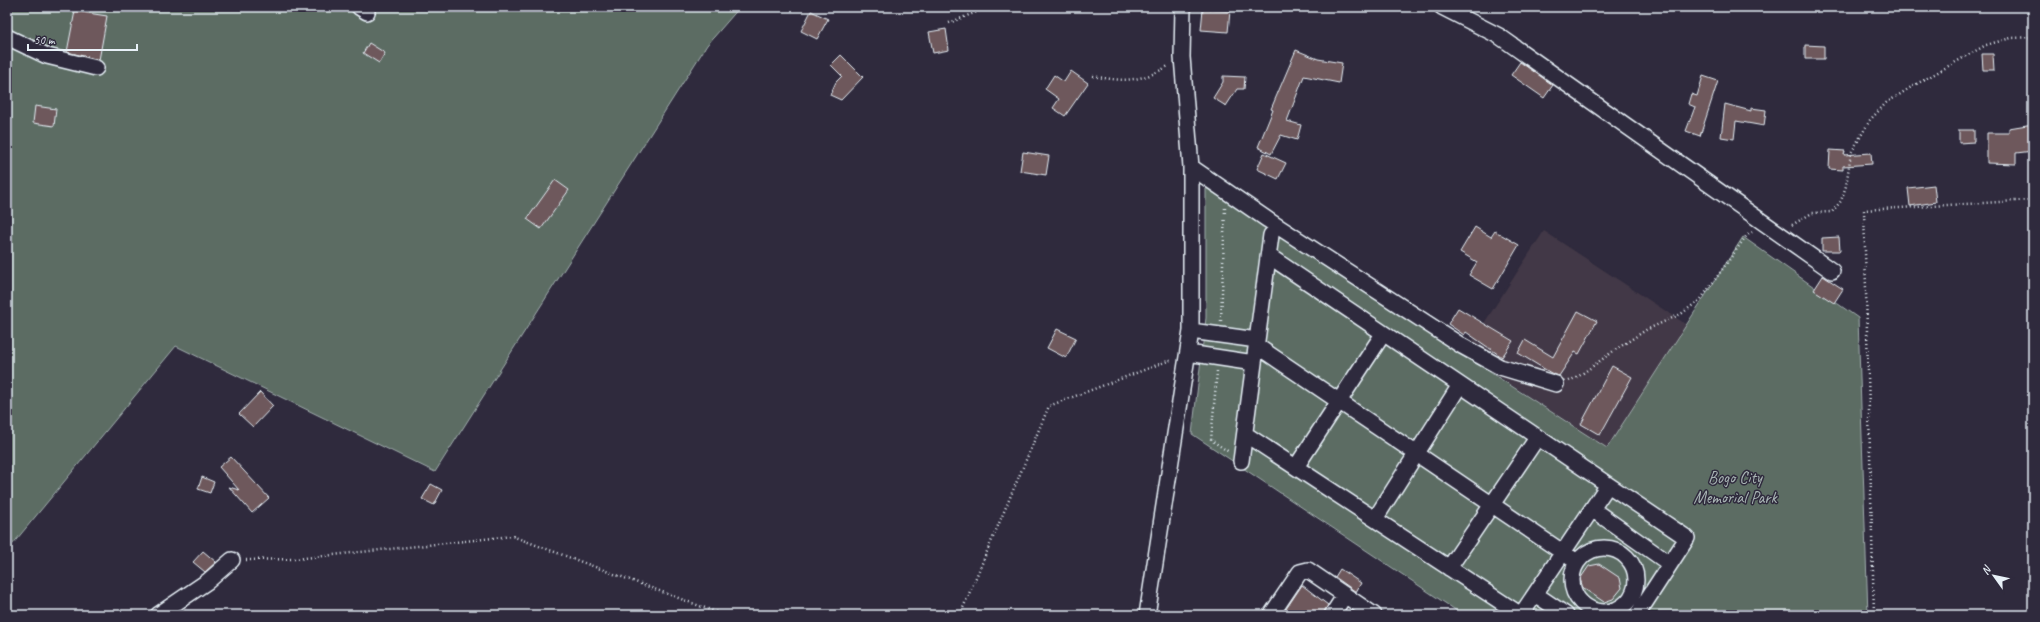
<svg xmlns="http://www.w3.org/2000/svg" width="2040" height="622" font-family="Caveat,sans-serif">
<rect width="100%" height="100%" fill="#2f2a3d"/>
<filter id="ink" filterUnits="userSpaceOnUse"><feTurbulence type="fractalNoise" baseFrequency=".025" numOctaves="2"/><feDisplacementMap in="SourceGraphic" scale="8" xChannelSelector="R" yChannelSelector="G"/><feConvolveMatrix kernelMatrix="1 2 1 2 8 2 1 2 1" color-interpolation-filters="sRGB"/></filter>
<g filter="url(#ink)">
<path fill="#423846" d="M 1544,231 L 1687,325 L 1607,448 L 1464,354 Z"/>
<path fill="#5b6c64" stroke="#a2aeae" d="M 7,7 L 740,7 L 707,45 L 435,472 L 176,346 L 7,551 Z
M 1206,188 L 1607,448 L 1743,237 L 1858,318 L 1868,615 L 1463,615 L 1192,434 L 1206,318 Z"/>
<path fill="#6e595c" stroke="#e8f1f8" d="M 1203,9 L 1230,11 L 1228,32 L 1201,30 Z
M 75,11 L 107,16 L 99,60 L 67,52 Z
M 811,11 L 828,19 L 817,39 L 801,31 Z
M 946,29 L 949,50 L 933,53 L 929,32 Z
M 369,43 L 385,53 L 379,63 L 363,53 Z
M 1805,45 L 1824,46 L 1824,59 L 1805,59 Z
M 1296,50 L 1318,59 L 1342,63 L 1339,83 L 1304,76 L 1287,121 L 1301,125 L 1297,140 L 1281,135 L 1271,154 L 1258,147 L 1273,110 L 1271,109 Z
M 1982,54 L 1993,54 L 1994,70 L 1983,70 Z
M 841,55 L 863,77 L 841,100 L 830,95 L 836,82 L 842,76 L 831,65 Z
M 1520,62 L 1553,85 L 1544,98 L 1511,75 Z
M 1071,71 L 1088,83 L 1065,116 L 1053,108 L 1059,99 L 1045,89 L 1054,75 L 1064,82 Z
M 1223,76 L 1245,77 L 1244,89 L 1237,89 L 1226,106 L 1213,98 L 1223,82 Z
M 1703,76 L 1718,81 L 1700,136 L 1686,131 L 1695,107 L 1688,104 L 1691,94 L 1697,96 Z
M 1725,104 L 1751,111 L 1751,108 L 1766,110 L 1764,126 L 1736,121 L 1734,139 L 1721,137 Z
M 35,106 L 56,109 L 54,126 L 33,123 Z
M 2033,124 L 2033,151 L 2016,153 L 2016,164 L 1987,163 L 1987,133 L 2009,133 L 2009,128 Z
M 1959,130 L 1974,130 L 1974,142 L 1959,143 Z
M 1830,150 L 1845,151 L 1844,155 L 1871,153 L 1872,164 L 1843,166 L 1843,170 L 1829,169 Z
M 1023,152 L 1049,156 L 1046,175 L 1020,171 Z
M 1264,153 L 1286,163 L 1278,179 L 1257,169 Z
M 555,180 L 569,190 L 541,229 L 527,219 Z
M 1934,185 L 1936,202 L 1910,206 L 1908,188 Z
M 1475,227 L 1491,237 L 1495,231 L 1519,245 L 1493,289 L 1469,275 L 1477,262 L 1460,252 Z
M 1839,237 L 1840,251 L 1822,251 L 1822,238 Z
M 1823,276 L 1843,289 L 1834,303 L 1814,290 Z
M 1458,308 L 1513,341 L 1502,357 L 1466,332 L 1464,335 L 1448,324 Z
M 1578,311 L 1597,321 L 1579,354 L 1575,352 L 1559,376 L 1551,373 L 1518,353 L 1525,340 L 1553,357 Z
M 1057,329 L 1076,338 L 1066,358 L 1047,348 Z
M 1612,366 L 1632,377 L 1600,435 L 1581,424 Z
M 260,392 L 273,406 L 253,427 L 239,414 Z
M 231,457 L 269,498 L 252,513 L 229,487 L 239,490 L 219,467 Z
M 202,477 L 214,482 L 210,493 L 198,489 Z
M 431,484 L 442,490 L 434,505 L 422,499 Z
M 203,551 L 216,562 L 205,572 L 193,562 Z
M 1599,564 L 1620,578 L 1622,588 L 1613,599 L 1604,602 L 1583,588 L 1580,579 L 1589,566 Z
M 1340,569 L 1361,583 L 1356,592 L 1335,577 Z
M 1302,585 L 1328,605 L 1323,615 L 1282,615 Z"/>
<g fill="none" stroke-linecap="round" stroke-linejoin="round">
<g stroke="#e8f1f8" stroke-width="18">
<path id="minor" d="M 359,7 L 367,12
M 1442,7 L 1499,36 L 1832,271
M 7,37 L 47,56 L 96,68
M 1191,167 L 1268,220 L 1462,346 L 1500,367 L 1556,384
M 1269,256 L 1687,538 L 1637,615
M 1191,331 L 1257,340
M 1257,346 L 1577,562
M 1188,353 L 1254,363
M 1245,434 L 1521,615
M 1241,461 L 1271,235
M 1296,467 L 1383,334
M 1592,509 L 1670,564
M 1375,519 L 1460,385
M1572 580a32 32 0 1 1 64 0a32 32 0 1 1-64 0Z
M 1449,568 L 1537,438
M 1535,594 L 1566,615
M 158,615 L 208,581 L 232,560
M 1147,615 L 1191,331 L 1191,167 L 1182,57 L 1183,7
M 1271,615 L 1300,572 L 1308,570 L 1374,615
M 1332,615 L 1345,595
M 1521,615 L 1608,485"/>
</g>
<path stroke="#e8f1f8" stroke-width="2.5" stroke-dasharray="1 3" stroke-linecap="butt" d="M 949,23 L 989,7
M 1093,76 C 1123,82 1142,82 1168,66
M 1792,225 L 1812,213 L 1832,212 L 1841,201 L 1846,186 L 1851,153 L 1870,120 L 1886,103 L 1913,86 L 1986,45 L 2011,38 L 2033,37
M 1221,321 L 1225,208
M 1217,371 L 1211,440 L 1229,452
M 1569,381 L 1579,376 L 1615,350 L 1646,330 L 1681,314 L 1701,299 L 1747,235 L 1752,232
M 246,560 L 295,559 L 512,536 L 724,615
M 960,615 L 1049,406 L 1173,359
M 1874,615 L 1864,210 L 2033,200"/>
<use href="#minor" stroke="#2f2a3d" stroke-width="15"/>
</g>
</g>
<g text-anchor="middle" stroke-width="3" stroke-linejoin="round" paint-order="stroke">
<g font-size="17" fill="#a9b5b5" stroke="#2f2a3d">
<text x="1735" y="483">Bogo City<tspan x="1735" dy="20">Memorial Park</tspan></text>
</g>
</g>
<rect width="2040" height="622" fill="none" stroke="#2f2a3d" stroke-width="24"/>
<rect x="12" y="12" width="2016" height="598" fill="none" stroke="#e8f1f8" stroke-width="1.5" filter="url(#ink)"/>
<g transform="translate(1994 576) rotate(303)" stroke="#2f2a3d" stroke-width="3" paint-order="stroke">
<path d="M0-3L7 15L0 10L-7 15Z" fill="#e8f1f8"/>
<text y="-6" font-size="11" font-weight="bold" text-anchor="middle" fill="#e8f1f8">N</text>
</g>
<path d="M28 44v6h109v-6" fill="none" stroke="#e8f1f8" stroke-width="2"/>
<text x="34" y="44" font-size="12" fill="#e8f1f8" stroke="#2f2a3d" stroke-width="3" paint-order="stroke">50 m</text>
</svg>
